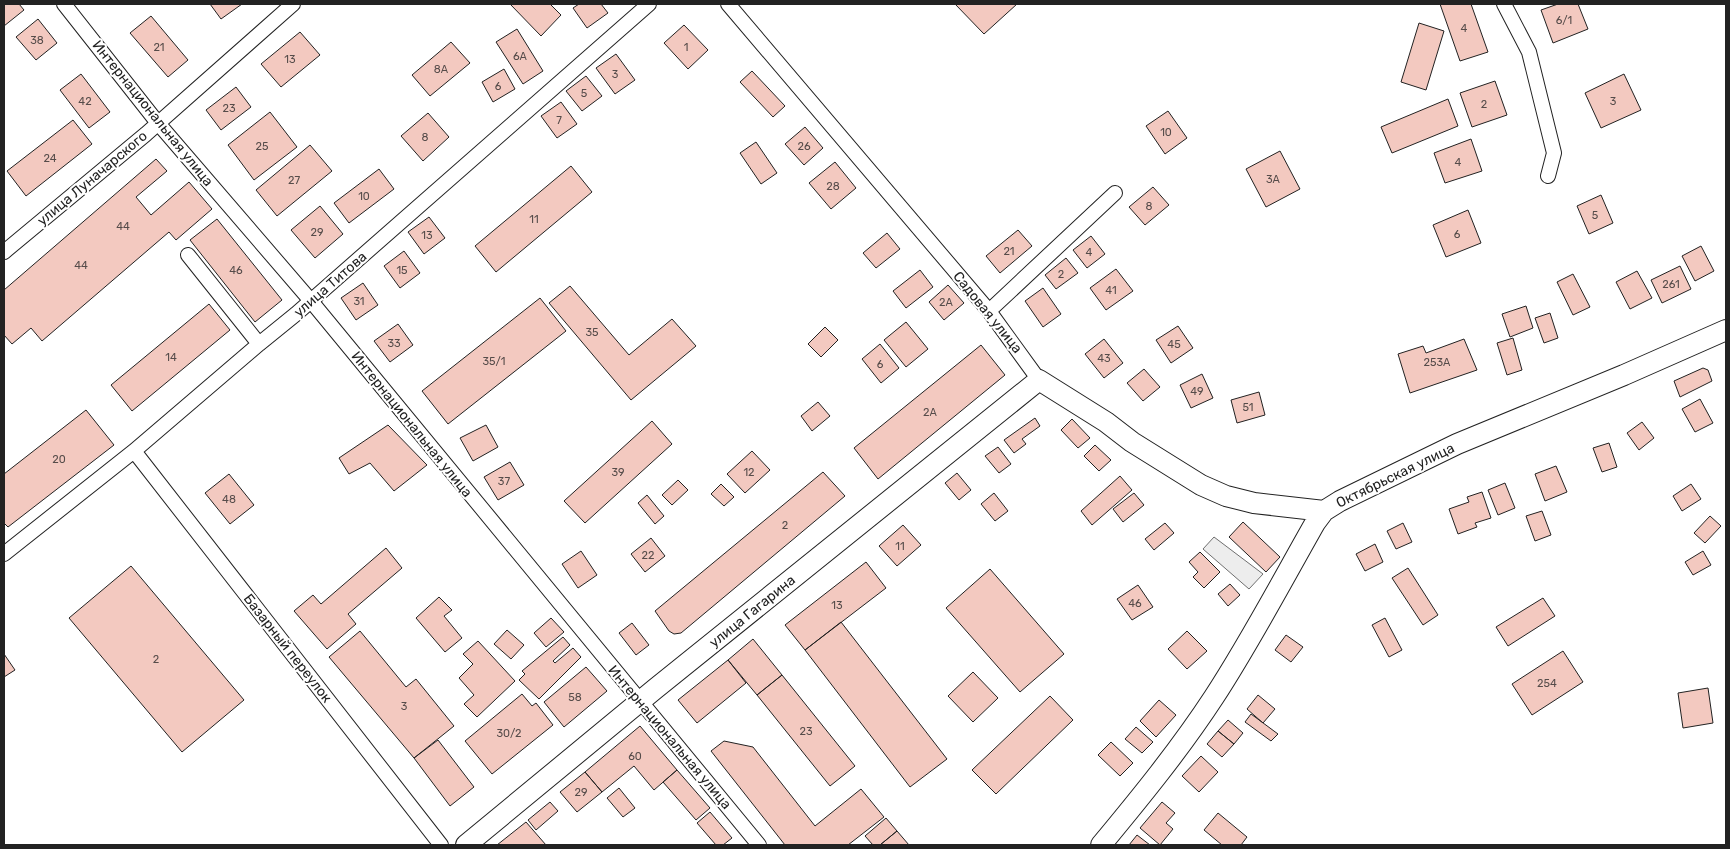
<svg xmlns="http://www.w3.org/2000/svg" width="1730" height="849" font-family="Rubik,sans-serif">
<rect width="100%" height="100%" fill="#fff"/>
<path fill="#ededed" stroke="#6f6f6f" d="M 1214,537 L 1263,574 L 1249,589 L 1203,549 Z"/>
<path fill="#f3c9c0" stroke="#222" d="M 4,4 L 19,4 L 24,10 L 4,26 Z
M 210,4 L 242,4 L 221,19 Z
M 510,4 L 550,4 L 561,15 L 541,36 Z
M 579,4 L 601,4 L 608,13 L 587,28 L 573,8 Z
M 955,4 L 1017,4 L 984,34 Z
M 1440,4 L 1471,4 L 1488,52 L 1460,61 Z
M 1558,4 L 1578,4 L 1588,29 L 1553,43 L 1541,10 Z
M 151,16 L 188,60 L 168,77 L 130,33 Z
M 38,19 L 57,43 L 36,60 L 16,37 Z
M 1419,23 L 1444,31 L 1426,90 L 1401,82 Z
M 684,25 L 708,50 L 688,69 L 664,43 Z
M 517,29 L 543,71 L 523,84 L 496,42 Z
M 300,32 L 320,55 L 281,87 L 261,64 Z
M 451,42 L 470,63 L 430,96 L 412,75 Z
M 616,54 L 635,80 L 615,94 L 596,68 Z
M 504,69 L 515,89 L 493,102 L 482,82 Z
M 752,71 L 785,106 L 773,117 L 740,82 Z
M 81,74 L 110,112 L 89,128 L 60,90 Z
M 1624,74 L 1641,110 L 1601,128 L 1585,93 Z
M 586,76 L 602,96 L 582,111 L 566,91 Z
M 1495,81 L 1507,115 L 1472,127 L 1460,93 Z
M 236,87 L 251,107 L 221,130 L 206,110 Z
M 1448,99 L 1458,126 L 1392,153 L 1381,127 Z
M 561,102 L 577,124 L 557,138 L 541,116 Z
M 1168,111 L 1187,138 L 1165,154 L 1146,126 Z
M 270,112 L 297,147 L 254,180 L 228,145 Z
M 428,113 L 449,137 L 423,161 L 401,136 Z
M 73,120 L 92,144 L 26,196 L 7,171 Z
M 805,127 L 823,148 L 804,165 L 785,144 Z
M 1471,139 L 1482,171 L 1445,183 L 1434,153 Z
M 756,142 L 777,173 L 761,184 L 740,153 Z
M 310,145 L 332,171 L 277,216 L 256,190 Z
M 1280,151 L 1300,189 L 1266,207 L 1246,169 Z
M 156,159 L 167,171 L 136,197 L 151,215 L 189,182 L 212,209 L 176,240 L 169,232 L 42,341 L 31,328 L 12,344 L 4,335 L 4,290 Z
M 835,162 L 856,188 L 831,209 L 809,183 Z
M 571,166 L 592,192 L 496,272 L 475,246 Z
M 379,169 L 394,189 L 349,223 L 334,203 Z
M 1153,187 L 1169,205 L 1145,225 L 1129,207 Z
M 1601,195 L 1613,223 L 1589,234 L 1577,206 Z
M 320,206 L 343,234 L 315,258 L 291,230 Z
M 1468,210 L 1481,243 L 1446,257 L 1433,225 Z
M 429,217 L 445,238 L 424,254 L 408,232 Z
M 217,219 L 282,300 L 255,322 L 190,240 Z
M 1018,230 L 1032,246 L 1000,273 L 986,256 Z
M 887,233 L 900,249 L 876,268 L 863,253 Z
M 1091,236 L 1105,254 L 1087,268 L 1073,250 Z
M 1701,246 L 1714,271 L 1695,281 L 1682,256 Z
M 404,251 L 420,273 L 400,288 L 384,266 Z
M 1066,258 L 1078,273 L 1056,289 L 1045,275 Z
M 1680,266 L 1691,289 L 1662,303 L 1651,280 Z
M 1116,269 L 1133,291 L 1106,310 L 1090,288 Z
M 920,270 L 933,287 L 906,308 L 893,291 Z
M 1637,271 L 1652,298 L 1630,309 L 1616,282 Z
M 1573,274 L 1590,307 L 1573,315 L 1557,282 Z
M 363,283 L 378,305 L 356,320 L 341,298 Z
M 948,285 L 964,303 L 944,320 L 929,302 Z
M 570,286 L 629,355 L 672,319 L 696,346 L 631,400 L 549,303 Z
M 1043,288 L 1061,314 L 1043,327 L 1025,301 Z
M 540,298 L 566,331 L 448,424 L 422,391 Z
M 209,304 L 230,330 L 132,411 L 111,385 Z
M 1526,306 L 1533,328 L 1510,337 L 1502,314 Z
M 1550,313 L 1558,338 L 1544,343 L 1535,318 Z
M 906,322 L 928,349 L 906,367 L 884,340 Z
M 398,324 L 413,345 L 390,362 L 374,341 Z
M 1178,326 L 1193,348 L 1171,363 L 1156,340 Z
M 825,327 L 838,340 L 821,357 L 808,344 Z
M 1513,338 L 1522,370 L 1507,375 L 1497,343 Z
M 1104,339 L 1123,363 L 1104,378 L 1085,354 Z
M 1464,339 L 1477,370 L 1410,393 L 1398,354 L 1423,346 L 1426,353 Z
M 880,344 L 899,368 L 881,383 L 862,359 Z
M 981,345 L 1005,375 L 878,479 L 854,448 Z
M 1703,368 L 1708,370 L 1712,381 L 1680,397 L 1674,381 Z
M 1144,369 L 1160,387 L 1143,401 L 1127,383 Z
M 1202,374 L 1213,398 L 1191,408 L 1180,385 Z
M 1259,392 L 1265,415 L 1237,423 L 1231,400 Z
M 1700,399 L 1713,423 L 1695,432 L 1682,409 Z
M 818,402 L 830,416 L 812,431 L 801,416 Z
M 86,410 L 114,445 L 8,527 L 4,523 L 4,474 Z
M 1035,418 L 1040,426 L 1022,439 L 1026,444 L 1014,453 L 1004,440 Z
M 1072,419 L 1090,438 L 1078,448 L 1061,430 Z
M 652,421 L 672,444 L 585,523 L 564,501 Z
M 1642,422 L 1654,438 L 1639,450 L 1627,433 Z
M 388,425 L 427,465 L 394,491 L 370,463 L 349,474 L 339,458 Z
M 486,425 L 498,447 L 473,461 L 460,438 Z
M 1609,443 L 1617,467 L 1602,472 L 1593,448 Z
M 1095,445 L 1111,460 L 1099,471 L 1084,456 Z
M 998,447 L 1011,464 L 999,473 L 985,456 Z
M 752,451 L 770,470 L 745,493 L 727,474 Z
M 510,462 L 524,485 L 498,500 L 484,477 Z
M 1556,466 L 1567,492 L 1545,501 L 1535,474 Z
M 823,472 L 845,496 L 681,633 L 674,634 L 669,631 L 655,611 Z
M 957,473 L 971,490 L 959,500 L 945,483 Z
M 229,474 L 254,505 L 230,524 L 205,493 Z
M 1120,476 L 1132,490 L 1092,525 L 1081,511 Z
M 678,480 L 688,490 L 672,505 L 662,495 Z
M 1505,483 L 1515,508 L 1498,515 L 1488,490 Z
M 721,484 L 734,497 L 724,506 L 711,494 Z
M 1691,484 L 1701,499 L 1682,511 L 1673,496 Z
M 1482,492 L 1491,518 L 1475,523 L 1477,527 L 1458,534 L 1449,509 L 1469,502 L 1467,497 Z
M 994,493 L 1008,511 L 995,521 L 981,504 Z
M 1134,493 L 1144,505 L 1123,522 L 1113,509 Z
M 647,495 L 664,516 L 655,524 L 638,503 Z
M 1542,511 L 1551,535 L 1535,541 L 1526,516 Z
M 1710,516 L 1721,526 L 1705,543 L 1694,533 Z
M 1243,522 L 1280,557 L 1266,572 L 1229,537 Z
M 1165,523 L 1174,533 L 1154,550 L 1145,539 Z
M 1403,523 L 1412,542 L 1396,549 L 1387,531 Z
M 903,525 L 921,545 L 897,566 L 879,546 Z
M 651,538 L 665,556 L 645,572 L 631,554 Z
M 1375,544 L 1383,562 L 1365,571 L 1356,554 Z
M 386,548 L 402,568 L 348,614 L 356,624 L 327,649 L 294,611 L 313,595 L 321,604 Z
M 581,551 L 597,575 L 578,588 L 562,564 Z
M 1703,551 L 1711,565 L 1693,575 L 1685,562 Z
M 1200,552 L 1220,572 L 1204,588 L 1193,577 L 1198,572 L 1189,562 Z
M 866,562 L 886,588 L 805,650 L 785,625 Z
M 131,566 L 244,700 L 182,752 L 69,618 Z
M 1408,568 L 1438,615 L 1423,625 L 1392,578 Z
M 990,569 L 1064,654 L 1020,692 L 946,608 Z
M 1230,584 L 1240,595 L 1228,606 L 1218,594 Z
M 1138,585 L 1153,607 L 1132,620 L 1117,599 Z
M 439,597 L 452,610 L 444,616 L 462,638 L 445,652 L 416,618 Z
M 1543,598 L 1555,616 L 1508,646 L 1496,627 Z
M 551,618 L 564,632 L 546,647 L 534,633 Z
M 1385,618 L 1402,650 L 1389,657 L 1372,625 Z
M 841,622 L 947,759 L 910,787 L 805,650 Z
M 632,623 L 649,645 L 636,655 L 619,633 Z
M 507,630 L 524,645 L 511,659 L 494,644 Z
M 360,631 L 406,687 L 416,679 L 454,726 L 414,758 L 329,657 Z
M 1187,631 L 1207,651 L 1187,669 L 1168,649 Z
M 1286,635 L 1303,647 L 1291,662 L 1275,650 Z
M 563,637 L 570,645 L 553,661 L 555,663 L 573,648 L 581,657 L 539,699 L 519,680 L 525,674 L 522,671 Z
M 753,639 L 782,675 L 757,695 L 728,660 Z
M 478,641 L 515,681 L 477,717 L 464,704 L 474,695 L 459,678 L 473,664 L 463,654 Z
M 1563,651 L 1583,682 L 1532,715 L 1512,684 Z
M 4,654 L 15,670 L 4,677 Z
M 728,660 L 746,683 L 697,723 L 678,700 Z
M 586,667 L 607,691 L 564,727 L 544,702 Z
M 973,672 L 998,698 L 973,722 L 948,696 Z
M 782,675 L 855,766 L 830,786 L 757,695 Z
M 1708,688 L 1713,723 L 1683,728 L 1678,693 Z
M 522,694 L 532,706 L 536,703 L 553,725 L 492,774 L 465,741 Z
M 1258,695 L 1275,709 L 1263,723 L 1247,709 Z
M 1050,696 L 1073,720 L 996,794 L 972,770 Z
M 1159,700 L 1176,715 L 1156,737 L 1140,721 Z
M 1251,714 L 1278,734 L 1271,741 L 1245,722 Z
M 1228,720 L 1243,733 L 1234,744 L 1218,731 Z
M 640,726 L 677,770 L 654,790 L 634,766 L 602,792 L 585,772 Z
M 1136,727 L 1153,742 L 1142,753 L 1125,739 Z
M 1218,731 L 1234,744 L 1222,757 L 1207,744 Z
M 438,740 L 474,787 L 450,806 L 414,758 Z
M 724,741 L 753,747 L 815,826 L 861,789 L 884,817 L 848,845 L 785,845 L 711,751 Z
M 1111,742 L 1133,763 L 1120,776 L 1098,755 Z
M 1201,756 L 1218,772 L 1199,792 L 1182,776 Z
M 677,770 L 710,808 L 696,820 L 663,782 Z
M 585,772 L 602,792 L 577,812 L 560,792 Z
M 619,788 L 635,808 L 623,817 L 607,798 Z
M 550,802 L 558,811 L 536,830 L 528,820 Z
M 1162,802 L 1175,813 L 1166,823 L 1173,829 L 1160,845 L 1140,828 Z
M 710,812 L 732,838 L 723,845 L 716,845 L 697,823 Z
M 1218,813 L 1247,837 L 1241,845 L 1222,845 L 1204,830 Z
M 886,818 L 897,831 L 880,845 L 873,845 L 865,836 Z
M 526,822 L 546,845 L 497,845 Z
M 897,831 L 909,845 L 880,845 Z
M 1137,835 L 1150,845 L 1129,845 Z"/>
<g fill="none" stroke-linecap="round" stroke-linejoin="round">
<g stroke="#222" stroke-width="16">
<path id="street" d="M 64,4 L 157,122 L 311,301 L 759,845
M 728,4 L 989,311 L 1039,380
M 1504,4 L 1529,52 L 1554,153 L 1548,176
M 4,252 L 146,134 L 293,4
M 188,255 L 259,344
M 989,311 L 1115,193
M 134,451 L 441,845
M 4,554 L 134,451 L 259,344 L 296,314 L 649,4"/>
</g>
<g stroke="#222" stroke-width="22">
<path id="secondary" d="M 466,845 L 655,689 L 1039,380 L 1106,422 L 1132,442 L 1201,485 L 1226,496 L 1254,503 L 1324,511
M 1101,845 C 1140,798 1180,749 1214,697 C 1250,642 1282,581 1315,523 L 1324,511 L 1340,501 L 1457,444 L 1624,375 L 1726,330"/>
</g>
<use href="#street" stroke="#fff" stroke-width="14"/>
<use href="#secondary" stroke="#fff" stroke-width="20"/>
</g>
<g text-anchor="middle" stroke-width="4" stroke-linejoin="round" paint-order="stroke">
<g font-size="11" fill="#564c4a">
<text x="1564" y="24">6/1</text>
<text x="1464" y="32">4</text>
<text x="37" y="44">38</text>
<text x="159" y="51">21</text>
<text x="686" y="51">1</text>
<text x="520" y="60">6А</text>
<text x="290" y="63">13</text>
<text x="441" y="73">8А</text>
<text x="615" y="78">3</text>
<text x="498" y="90">6</text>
<text x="584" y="97">5</text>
<text x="85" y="105">42</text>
<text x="1613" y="105">3</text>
<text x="1484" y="108">2</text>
<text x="229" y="112">23</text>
<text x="559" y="124">7</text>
<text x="1166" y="136">10</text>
<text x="425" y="141">8</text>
<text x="262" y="150">25</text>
<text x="804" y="150">26</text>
<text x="50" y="162">24</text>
<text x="1458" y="166">4</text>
<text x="1273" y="183">3А</text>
<text x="294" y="184">27</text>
<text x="833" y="190">28</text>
<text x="364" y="200">10</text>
<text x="1149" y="210">8</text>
<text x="1595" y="219">5</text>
<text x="534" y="223">11</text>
<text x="123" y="230">44</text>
<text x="317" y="236">29</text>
<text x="1457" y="238">6</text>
<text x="427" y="239">13</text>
<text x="1009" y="255">21</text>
<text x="1089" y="256">4</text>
<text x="81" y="269">44</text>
<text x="236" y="274">46</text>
<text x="402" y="274">15</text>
<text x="1061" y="278">2</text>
<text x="1671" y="288">261</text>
<text x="1111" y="294">41</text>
<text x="359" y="305">31</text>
<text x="946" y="306">2А</text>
<text x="592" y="336">35</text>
<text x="394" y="347">33</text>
<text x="1174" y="348">45</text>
<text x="171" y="361">14</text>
<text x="1104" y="362">43</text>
<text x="494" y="365">35/1</text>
<text x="1437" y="366">253А</text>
<text x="880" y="368">6</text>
<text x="1197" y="395">49</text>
<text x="1248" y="411">51</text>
<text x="930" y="416">2А</text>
<text x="59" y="463">20</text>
<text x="618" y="476">39</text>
<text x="749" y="476">12</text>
<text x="504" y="485">37</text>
<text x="229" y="503">48</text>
<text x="785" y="529">2</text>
<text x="900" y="550">11</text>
<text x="648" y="559">22</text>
<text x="1135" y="607">46</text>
<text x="837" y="609">13</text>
<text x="156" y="663">2</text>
<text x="1547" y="687">254</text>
<text x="575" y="701">58</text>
<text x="404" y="710">3</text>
<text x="806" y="735">23</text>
<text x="509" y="737">30/2</text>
<text x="635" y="760">60</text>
<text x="581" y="796">29</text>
</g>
<g font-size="14" fill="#222" stroke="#fff">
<text transform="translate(153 113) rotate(51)" y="5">Интернациональная улица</text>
<text transform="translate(92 178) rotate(-40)" y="5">улица Луначарского</text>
<text transform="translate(330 284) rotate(-41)" y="5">улица Титова</text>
<text transform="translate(988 312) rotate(51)" y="5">Садовая улица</text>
<text transform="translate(412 424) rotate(51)" y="5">Интернациональная улица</text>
<text transform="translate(1395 475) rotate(-26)" y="5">Октябрьская улица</text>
<text transform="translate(752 611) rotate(-39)" y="5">улица Гагарина</text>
<text transform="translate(288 648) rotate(52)" y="5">Базарный переулок</text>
<text transform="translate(670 737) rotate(50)" y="5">Интернациональная улица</text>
</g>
</g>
<rect width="1730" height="849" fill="none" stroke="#222222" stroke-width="10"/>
</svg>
